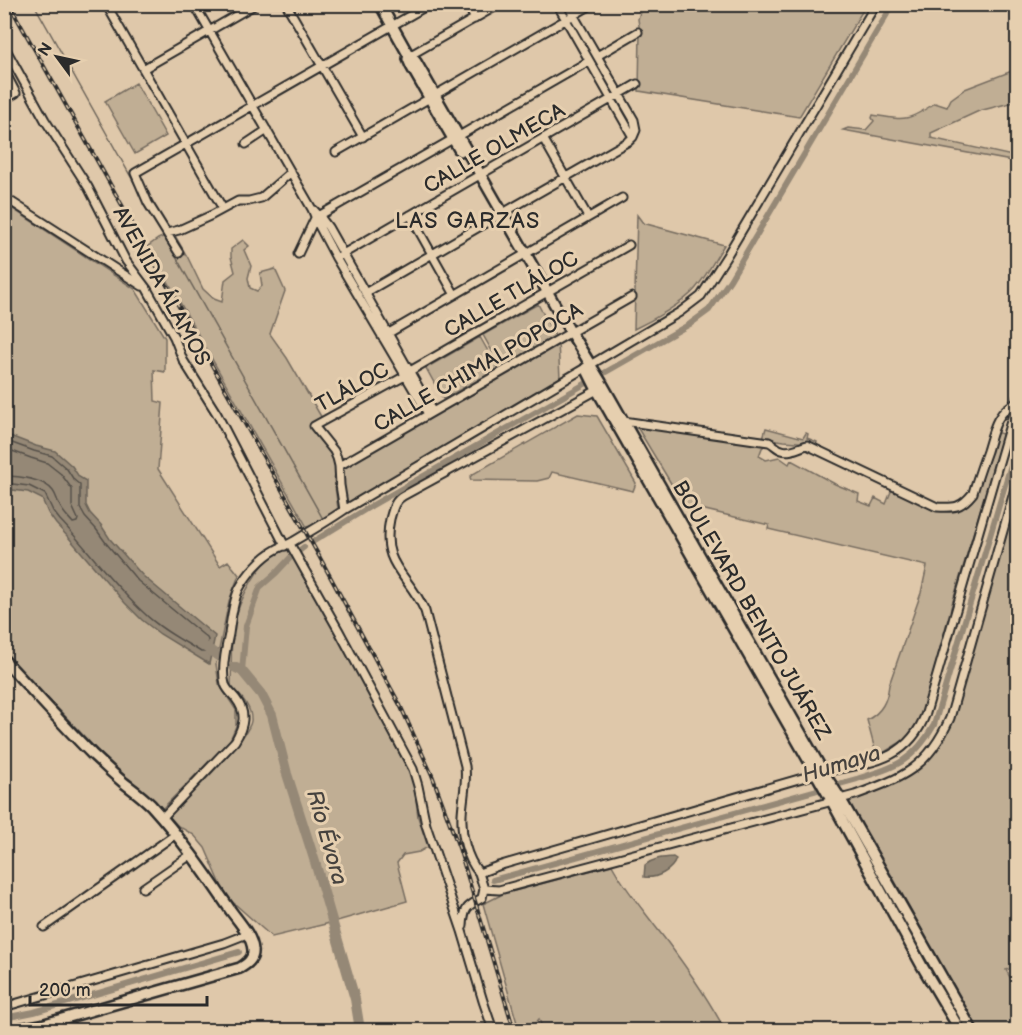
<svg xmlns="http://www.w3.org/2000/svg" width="1022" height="1035" font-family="'Balsamiq Sans',sans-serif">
<rect width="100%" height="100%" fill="#dfc8aa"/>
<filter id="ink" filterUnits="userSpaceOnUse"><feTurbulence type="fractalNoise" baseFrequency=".0167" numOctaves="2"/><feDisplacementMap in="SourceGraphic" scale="12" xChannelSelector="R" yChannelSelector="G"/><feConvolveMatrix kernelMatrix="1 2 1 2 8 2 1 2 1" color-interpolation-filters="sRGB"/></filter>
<g filter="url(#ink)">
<path fill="#c0ae94" stroke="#766c60" stroke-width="1.5" d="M 751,4 L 866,5 L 799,117 L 639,91 L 640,32 L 638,19 L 642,5 L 713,5 L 717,10 Z
M 1017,69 L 1017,99 L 1014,102 L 979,111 L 931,133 L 931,138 L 1017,157 L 1017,162 L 843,130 L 848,128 L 866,130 L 874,121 L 872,118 L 873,115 C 905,120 907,122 935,103 L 947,107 L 951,99 L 965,89 Z
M 136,83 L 166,136 L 135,154 L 105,101 Z
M 4,203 L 135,289 L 165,338 L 165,372 L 154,370 L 155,401 L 163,403 L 158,469 L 220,566 L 228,561 L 239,575 L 229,601 L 216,664 L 219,684 L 236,710 L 236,726 L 230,740 L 161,810 L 138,786 L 124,777 L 114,768 L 65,716 L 5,656 Z
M 637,215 L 643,223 L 724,245 C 715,259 707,275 696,288 C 684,303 651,321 634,329 Z
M 173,232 L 188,258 L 203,289 L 214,299 L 222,302 L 225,280 L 235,272 L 231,257 L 231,249 L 243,240 L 249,246 L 244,250 L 251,266 L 248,278 L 250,288 L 257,291 L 262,286 L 260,273 L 275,269 L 285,291 L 270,334 L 287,358 L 323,420 L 312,425 L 326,446 L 337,465 L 334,479 L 338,509 L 320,523 L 307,527 L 148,246 L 158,239 Z
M 538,304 L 555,336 L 501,367 L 483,335 Z
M 480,337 L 498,369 L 443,399 L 426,368 Z
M 558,342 L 560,378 L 345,506 L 341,482 L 343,467 Z
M 578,414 L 597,416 L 636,483 L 633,491 L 552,472 L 549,478 L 537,481 L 471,480 L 470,477 L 473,474 Z
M 639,424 L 767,443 L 762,448 L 759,456 L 766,460 L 779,457 L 789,464 L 791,460 L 835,484 L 859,494 L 858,501 L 871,506 L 875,498 L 886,504 L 894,484 L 935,504 L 964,504 L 994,432 L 1003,434 L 952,604 L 923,711 L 915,728 L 904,740 L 883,753 L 876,754 L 867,720 C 882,712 887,701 889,685 L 921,593 L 927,566 L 768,529 L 769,525 L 684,505 L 637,427 Z
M 766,428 L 803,438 L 806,433 L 808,434 L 807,438 L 817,442 L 816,445 L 810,443 L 784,441 L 763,438 Z
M 1017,481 L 1018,967 L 1006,970 L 1017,990 L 1017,1029 L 1015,1030 L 978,1030 L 893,878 L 840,799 L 912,771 L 945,733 Z
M 288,547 L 296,560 L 303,577 L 336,631 L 414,782 L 418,817 L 428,847 L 419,852 L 403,855 L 397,863 L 407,901 L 330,923 L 272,937 L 226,896 L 205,848 L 194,835 L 178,826 L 169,816 C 185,800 249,739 251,721 C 252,706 240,696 231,686 C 232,667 230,648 233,629 C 238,600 259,558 288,547 Z
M 612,865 C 624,887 640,906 655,926 C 681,959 705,993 725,1030 L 543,1030 L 539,1019 L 530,1030 L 519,1030 L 483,904 L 503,894 Z"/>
<path fill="#958876" stroke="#6b6358" stroke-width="1.5" d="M 5,434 L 36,446 L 55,451 L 72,466 L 79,477 L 86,481 L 86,505 L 90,513 L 101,525 L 110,539 L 143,576 L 215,636 L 209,664 L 160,634 L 142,620 L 125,603 L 69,538 L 56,524 L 48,513 L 42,499 L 28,492 L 5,489 Z
M 673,857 L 676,859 C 672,871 656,879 644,877 L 645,865 C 653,858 663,858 673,857 Z"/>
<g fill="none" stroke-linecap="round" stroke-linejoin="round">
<path stroke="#555049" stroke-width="1.5" d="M 4,440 L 34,451 L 52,456 L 67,469 L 74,480 L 80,485 L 80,508 L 85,517 L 96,529 L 106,543 L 138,581 L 207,638 L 208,640 L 205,652 L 201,652 C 182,640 160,629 144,613 C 113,585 89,550 60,520 L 53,511 L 45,494 L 29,486 L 4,483
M 4,448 L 31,458 L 47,463 L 61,474 L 72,489 L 72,506 L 78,519 L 77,522 L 73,523 C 68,517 62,512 59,504 C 57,500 56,495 53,491 C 44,479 19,476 4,476"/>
<path stroke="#6b6358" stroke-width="1.5" d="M 34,4 L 141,195
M 161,230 L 323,519"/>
<path stroke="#958876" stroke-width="6" d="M 314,541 L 371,506 L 690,324 L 709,310 L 730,280 L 893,4
M 242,671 L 246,626 L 260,587 L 276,573 L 291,557 L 304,547
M 493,880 L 857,779 C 895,767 913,762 934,725 L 1018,441
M 4,1018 L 34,1012 L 239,952"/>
<path stroke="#958876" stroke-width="10" d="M 200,643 L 218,656
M 234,667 L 242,671 L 261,694 L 272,715 L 287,774 L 315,862 L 355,999 L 360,1030"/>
<g stroke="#2b2b2b" stroke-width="11">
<path id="street" d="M 106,4 L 223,209
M 194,4 L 312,209 L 318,224 L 336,258 L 428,414
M 286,4 L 363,137
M 467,4 L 475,19
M 557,4 L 633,137
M 567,4 L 634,120 L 636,130 L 633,137
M 4,46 L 45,120 L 88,187 L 126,261 L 147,289 L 174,337 L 183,360 L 217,414 L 285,546
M 409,56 L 500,4
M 597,56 L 638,32
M 143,69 L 256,4
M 4,70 L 16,93 L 4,100
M 459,136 L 589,61
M 543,138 L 588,217
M 246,144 L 267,130
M 336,152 L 593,4
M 4,197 L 142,286
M 314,210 L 322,219 L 328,227 L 432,411
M 503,213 L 629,141 L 633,137
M 410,215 L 455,295
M 167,233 L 179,230 L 212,215 L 238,201 L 249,201 L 261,198 L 291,172
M 179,253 L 148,203 L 135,173 L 430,4
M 298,254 L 315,218 L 453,139
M 336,258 L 637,84
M 365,293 L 498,216
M 382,337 L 622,198
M 410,371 L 629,245
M 1018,397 L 926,713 C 908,762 868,763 823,772 L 498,866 L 479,873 L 484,889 L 499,890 L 855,795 C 904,777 928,768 950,718 L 1018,478
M 623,421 L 769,442 C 774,444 777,449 782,450 C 789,453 800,447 807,445 L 937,507 C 955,508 961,508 973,493 C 977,479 982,465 987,451 C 993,432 996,411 1016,403
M 339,466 L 632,297
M 344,510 L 340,485 L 339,466 L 337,458 L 334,451 L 314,426 L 405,376
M 290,544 L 339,631 L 413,769 L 418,786 L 426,825 L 462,931 L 483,1001 L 493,1030
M 162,818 L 235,741 C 244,726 247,713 236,699 C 232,694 227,690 225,684 C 221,671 226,647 229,634 C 231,619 233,602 239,589 C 247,574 262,557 277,549 C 282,546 288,545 294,541 C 311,531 328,521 344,510 L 680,312 L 701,296 L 726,257 L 876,4
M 479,873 C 466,857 461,834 462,814 C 463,797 467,782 465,766 L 425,611 C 409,574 380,566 390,519 C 393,509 394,501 403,496 L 601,388
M 143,888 L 192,854
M 463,926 C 464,908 467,906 482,898 L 484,889
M 44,927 L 176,834
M 4,1007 L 224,943 L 247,934"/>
</g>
<g stroke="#2b2b2b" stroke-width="14">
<path id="secondary" d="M 380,4 L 409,56 L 412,57 L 416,62 L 571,333 L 601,382 L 823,772 L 840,798 L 972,1030
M 409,56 L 408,59 L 411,66 L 460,151
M 586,368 L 597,390 L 830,798 L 922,966 L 960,1030
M 4,660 C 34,692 62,724 92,754 C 102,763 112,773 123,782 C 132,789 142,796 151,805 C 181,838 206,874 231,911 C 239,922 252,936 253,950 C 254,959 247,964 240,968 L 41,1025 L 14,1030"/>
</g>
<use href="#street" stroke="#e6cfaf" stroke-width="7"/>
<use href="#secondary" stroke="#e6cfaf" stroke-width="9"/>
<g stroke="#2b2b2b" stroke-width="4">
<path id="rail" d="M 9,4 L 319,556 L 400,705 L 432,775 L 459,848 L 514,1030"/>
</g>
<use href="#rail" stroke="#e6cfaf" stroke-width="1.5" stroke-dasharray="4.5" stroke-linecap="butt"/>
</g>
</g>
<g text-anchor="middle" stroke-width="6" stroke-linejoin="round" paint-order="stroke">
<g font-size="21" fill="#2b2b2b" stroke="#e6cfaf">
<text transform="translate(494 148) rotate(-30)" y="7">CALLE OLMECA</text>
<text transform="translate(162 286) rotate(61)" y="7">AVENIDA ÁLAMOS</text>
<text transform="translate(511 294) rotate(-30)" y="7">CALLE TLÁLOC</text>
<text transform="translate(478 367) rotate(-30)" y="7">CALLE CHIMALPOPOCA</text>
<text transform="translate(352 387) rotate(-29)" y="7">TLÁLOC</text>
<text transform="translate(752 610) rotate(60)" y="7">BOULEVARD BENITO JUÁREZ</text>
</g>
<g font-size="22" letter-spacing="1.5" fill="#2b2b2b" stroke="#e6cfaf">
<text x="468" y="228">LAS GARZAS</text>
</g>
<g font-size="22" font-style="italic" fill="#46423e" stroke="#e6cfaf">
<text transform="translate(841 763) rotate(-17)" y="8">Humaya</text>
<text transform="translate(328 837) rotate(74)" y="8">Río Évora</text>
</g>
</g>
<rect width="1022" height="1035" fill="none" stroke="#e6cfaf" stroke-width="24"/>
<rect x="12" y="12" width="998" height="1011" fill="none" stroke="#2b2b2b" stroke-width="2" filter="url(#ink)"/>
<g transform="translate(57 57) rotate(303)" stroke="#e6cfaf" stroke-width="4.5" paint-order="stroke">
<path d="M0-4.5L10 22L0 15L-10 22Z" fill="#2b2b2b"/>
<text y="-9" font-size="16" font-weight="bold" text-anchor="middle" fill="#2b2b2b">N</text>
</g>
<path d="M30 996v9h177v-9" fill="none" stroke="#2b2b2b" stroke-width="3"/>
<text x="39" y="996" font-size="18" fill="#2b2b2b" stroke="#e6cfaf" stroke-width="4.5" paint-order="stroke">200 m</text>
</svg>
